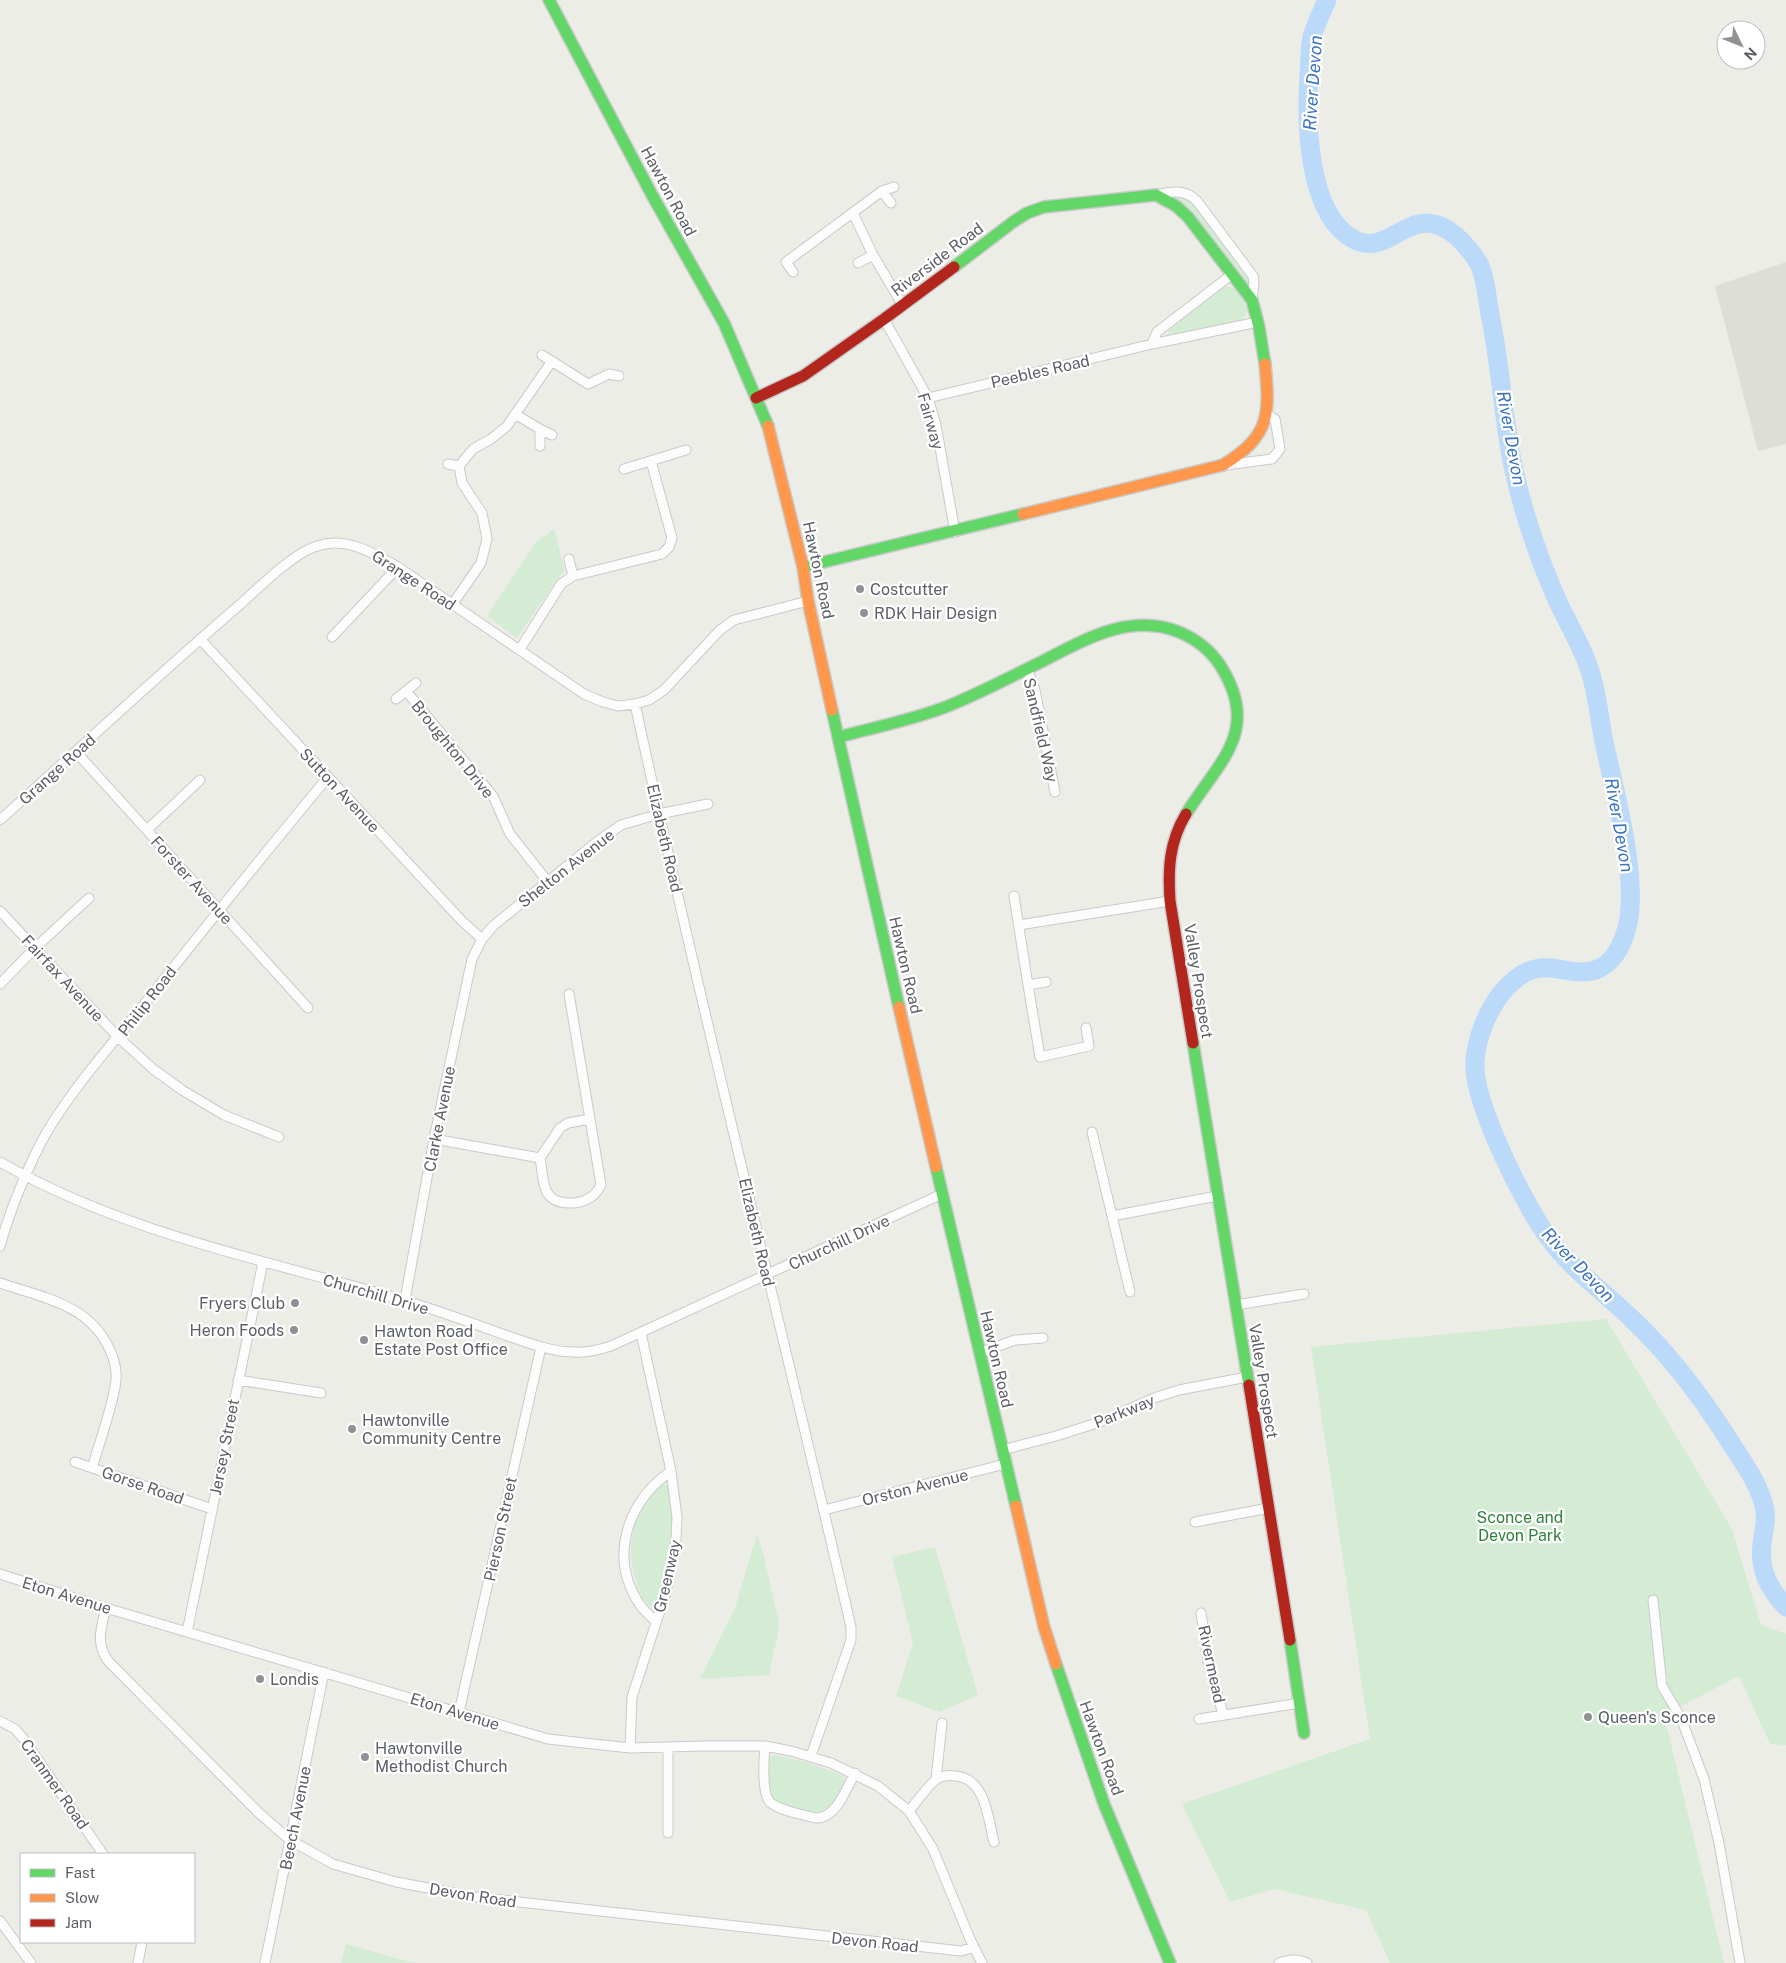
<svg xmlns="http://www.w3.org/2000/svg" width="1786" height="1963" font-family="'Public Sans',sans-serif">
<rect width="100%" height="100%" fill="#edede8"/>
<path fill="#deded9" d="M 1786,262 L 1786,444 L 1758,451 L 1715,286 Z"/>
<path fill="#d4ebd4" d="M 1170,195 L 1188,196 L 1251,277 L 1251,289 L 1193,212 L 1184,203 Z
M 1225,286 C 1243,287 1258,313 1238,322 L 1169,335 L 1168,332 L 1169,330 L 1218,290 Z
M 554,529 L 565,571 L 556,581 L 517,638 L 487,616 L 536,542 Z
M 1606,1319 L 1732,1529 L 1761,1625 L 1786,1634 L 1786,1745 L 1770,1744 L 1739,1676 L 1664,1715 L 1724,1963 L 1390,1963 L 1366,1910 L 1275,1889 L 1230,1902 L 1182,1804 L 1370,1739 L 1311,1347 Z
M 661,1485 C 665,1485 668,1485 670,1489 C 678,1508 668,1591 655,1606 L 651,1607 C 643,1602 640,1593 637,1584 C 624,1549 632,1510 661,1485 Z
M 757,1534 L 764,1557 L 779,1623 L 777,1638 L 769,1675 L 700,1679 L 735,1608 Z
M 935,1547 L 978,1695 L 939,1712 L 896,1696 L 913,1643 L 892,1557 Z
M 774,1755 L 806,1762 L 844,1776 C 847,1787 834,1805 827,1813 C 816,1814 777,1807 771,1797 C 766,1789 769,1771 769,1762 L 769,1759 Z
M 346,1944 L 410,1962 L 417,1963 L 341,1963 Z"/>
<g fill="none" stroke-linecap="round" stroke-linejoin="round">
<path stroke="#bbd9f8" stroke-width="19" d="M 1327,0 C 1322,12 1315,25 1312,37 C 1309,49 1310,64 1309,76 C 1306,122 1307,216 1355,240 C 1391,258 1411,199 1455,235 C 1465,244 1474,254 1480,266 C 1486,280 1487,299 1490,314 C 1500,363 1503,413 1512,461 C 1522,510 1538,557 1558,602 C 1568,623 1580,643 1588,665 C 1597,689 1599,717 1604,742 C 1615,793 1636,868 1629,918 C 1626,936 1617,960 1600,968 C 1585,976 1567,970 1551,968 C 1514,964 1489,1005 1479,1038 C 1477,1046 1474,1058 1475,1067 C 1475,1105 1525,1207 1549,1238 C 1572,1270 1606,1293 1634,1321 C 1670,1355 1700,1395 1727,1437 C 1740,1458 1758,1481 1764,1506 C 1768,1519 1763,1531 1762,1545 C 1759,1570 1769,1589 1786,1607"/>
<g stroke="#c9cac8" stroke-width="11">
<path id="street" d="M 882,191 L 891,203
M 1156,195 C 1172,191 1185,189 1197,201 L 1253,276 L 1254,283 L 1252,300
M 853,213 L 873,255 L 902,304
M 858,263 L 873,255
M 793,272 L 786,262 L 882,191 L 894,187
M 884,319 L 928,398 L 936,425 L 955,532
M 1152,344 L 1157,332 L 1231,275
M 542,355 L 588,384 L 609,374 L 619,376
M 928,398 L 1152,344 L 1258,322
M 515,414 L 540,429 L 540,446
M 540,429 L 552,435
M 448,464 L 459,466
M 1226,465 L 1272,459 L 1280,449 L 1275,419 L 1267,414
M 624,469 L 686,450
M 569,559 L 573,576
M 452,605 L 481,563 L 487,539 L 482,513 L 462,483 L 459,466 L 473,449 L 491,439 L 507,426 L 552,361
M 332,637 L 398,567
M 200,639 L 461,920 L 482,939
M 520,649 L 561,584 L 573,576 L 662,554 L 669,547 L 672,538 L 651,461
M 1027,668 L 1035,690 L 1055,792
M 406,691 L 416,683
M 396,699 L 406,691 L 493,796 L 510,834 L 548,882
M 635,704 C 702,1013 780,1320 851,1627 L 851,1640 L 811,1756
M 76,752 L 308,1008
M 0,820 C 79,749 156,677 236,608 C 257,590 291,554 317,546 C 346,536 373,553 398,567 L 584,694 L 603,702 L 618,706 L 635,704 L 649,700 L 664,690 L 720,630 L 734,620 L 808,601
M 147,830 L 200,780
M 1014,896 L 1028,985 L 1046,982
M 0,911 L 118,1037 L 153,1069 L 182,1090 L 224,1115 L 279,1137
M 1019,925 L 1170,901
M 0,984 L 35,948 L 89,898
M 1028,985 L 1040,1057 L 1089,1046 L 1086,1028
M 1092,1132 L 1130,1292
M 434,1139 L 540,1158 C 542,1168 542,1181 546,1190 C 552,1206 578,1206 591,1197 C 596,1194 598,1190 601,1185 L 569,994
M 540,1158 L 560,1128 L 568,1123 L 590,1119
M 0,1162 C 124,1233 265,1260 400,1299 C 437,1310 472,1323 508,1336 C 529,1343 551,1352 574,1352 C 587,1353 599,1350 611,1346 L 942,1194
M 1112,1216 L 1217,1196
M 0,1246 C 10,1210 29,1163 48,1130 C 78,1081 118,1037 154,992 C 211,920 269,848 328,777
M 0,1283 C 44,1298 89,1304 110,1350 C 115,1360 118,1375 115,1387 C 110,1414 100,1441 92,1468
M 405,1300 L 434,1139 L 472,959 L 482,939 L 493,926 L 598,841 L 621,825 L 659,814 L 708,804
M 1236,1305 L 1304,1294
M 979,1353 L 1015,1340 L 1043,1338
M 238,1380 L 321,1393
M 1002,1450 L 1056,1436 L 1100,1422 L 1154,1398 L 1179,1390 L 1247,1377
M 75,1462 L 212,1509
M 824,1510 L 1005,1464
M 1195,1522 L 1269,1508
M 0,1574 L 106,1608 L 548,1739 L 630,1748 L 704,1746 L 765,1746 L 791,1751 L 831,1763 L 878,1786 L 909,1811 L 933,1849 L 970,1939 L 982,1963
M 1653,1600 L 1662,1686 L 1681,1718 L 1704,1779 L 1719,1843 L 1740,1963
M 106,1608 C 101,1628 95,1644 109,1662 L 259,1813 L 290,1840 L 333,1864 L 396,1882 L 475,1897 L 961,1951 L 974,1947
M 1201,1613 L 1208,1661 L 1223,1714
M 656,1622 C 651,1616 644,1611 640,1605 C 608,1557 627,1502 671,1471
M 187,1632 L 263,1262
M 459,1712 L 541,1347
M 1199,1719 L 1300,1703
M 0,1721 L 15,1729 L 23,1738 L 103,1854
M 765,1746 C 764,1759 761,1795 771,1803 C 781,1811 804,1815 816,1818 C 836,1819 846,1789 855,1773
M 630,1748 L 632,1697 L 666,1592 L 676,1540 L 677,1517 L 671,1471 L 641,1333
M 936,1779 L 942,1723
M 909,1811 C 916,1803 928,1785 937,1779 C 943,1775 949,1775 956,1776 C 986,1779 988,1819 994,1842
M 668,1833 L 668,1747
M 0,1921 L 31,1963
M 138,1963 L 142,1942
M 265,1963 L 324,1672
M 1279,1963 C 1288,1960 1297,1958 1307,1963"/>
</g>
<g stroke="#c9caca" stroke-width="14">
<path id="fast" d="M 549,0 L 652,195 L 724,323 L 768,426
M 954,267 L 1013,222 L 1027,213 L 1044,207 L 1156,195 L 1176,206 L 1188,217 L 1252,300 L 1259,327 L 1265,364
M 803,567 L 1023,514
M 832,710 L 899,1007
M 839,737 C 875,727 913,720 948,706 C 980,693 1010,677 1041,662 C 1084,640 1130,612 1179,632 C 1196,639 1210,650 1220,665 C 1262,731 1219,761 1186,814
M 1193,1043 L 1249,1385
M 936,1167 L 1016,1506
M 1290,1640 L 1304,1733
M 1056,1664 L 1104,1804 L 1170,1963"/>
</g>
<g stroke="#c9caca" stroke-width="14">
<path id="slow" d="M 768,426 L 803,567 L 808,601 L 832,710
M 1023,514 L 1223,465 C 1270,436 1270,415 1265,364
M 899,1007 L 936,1167
M 1016,1506 L 1044,1627 L 1056,1664"/>
</g>
<g stroke="#c9caca" stroke-width="14">
<path id="jam" d="M 756,398 L 803,376 L 884,319 L 954,267
M 1186,814 C 1169,842 1168,869 1170,901 L 1193,1043
M 1249,1385 L 1290,1640"/>
</g>
<use href="#street" stroke="#fcfcfc" stroke-width="9"/>
<use href="#fast" stroke="#63d668" stroke-width="11"/>
<use href="#slow" stroke="#ff974d" stroke-width="11"/>
<use href="#jam" stroke="#b3261e" stroke-width="11"/>
</g>
<g fill="#8f9194" stroke="#fff" stroke-width="2">
<circle cx="860" cy="589" r="5"/>
<circle cx="864" cy="613" r="5"/>
<circle cx="295" cy="1303" r="5"/>
<circle cx="294" cy="1330" r="5"/>
<circle cx="364" cy="1340" r="5"/>
<circle cx="352" cy="1429" r="5"/>
<circle cx="260" cy="1679" r="5"/>
<circle cx="1588" cy="1717" r="5"/>
<circle cx="365" cy="1757" r="5"/>
</g>
<g text-anchor="middle" stroke-width="4.5" stroke-linejoin="round" paint-order="stroke">
<g font-size="16" fill="#5c6066" stroke="#fff">
<text transform="translate(669 191) rotate(62)" y="6">Hawton Road</text>
<text transform="translate(937 259) rotate(-37)" y="6">Riverside Road</text>
<text transform="translate(1040 371) rotate(-13)" y="6">Peebles Road</text>
<text transform="translate(931 421) rotate(74)" y="6">Fairway</text>
<text transform="translate(819 570) rotate(78)" y="6">Hawton Road</text>
<text transform="translate(414 580) rotate(33)" y="6">Grange Road</text>
<text transform="translate(1041 730) rotate(77)" y="6">Sandfield Way</text>
<text transform="translate(453 749) rotate(51)" y="6">Broughton Drive</text>
<text transform="translate(57 769) rotate(-42)" y="6">Grange Road</text>
<text transform="translate(340 790) rotate(47)" y="6">Sutton Avenue</text>
<text transform="translate(665 838) rotate(77)" y="6">Elizabeth Road</text>
<text transform="translate(566 868) rotate(-38)" y="6">Shelton Avenue</text>
<text transform="translate(192 880) rotate(48)" y="6">Forster Avenue</text>
<text transform="translate(906 965) rotate(77)" y="6">Hawton Road</text>
<text transform="translate(63 978) rotate(47)" y="6">Fairfax Avenue</text>
<text transform="translate(1199 981) rotate(81)" y="6">Valley Prospect</text>
<text transform="translate(147 1001) rotate(-52)" y="6">Philip Road</text>
<text transform="translate(439 1119) rotate(-79)" y="6">Clarke Avenue</text>
<text transform="translate(757 1232) rotate(77)" y="6">Elizabeth Road</text>
<text transform="translate(839 1242) rotate(-25)" y="6">Churchill Drive</text>
<text transform="translate(376 1294) rotate(16)" y="6">Churchill Drive</text>
<text transform="translate(997 1359) rotate(77)" y="6">Hawton Road</text>
<text transform="translate(1264 1381) rotate(81)" y="6">Valley Prospect</text>
<text transform="translate(1124 1411) rotate(-22)" y="6">Parkway</text>
<text transform="translate(224 1447) rotate(-79)" y="6">Jersey Street</text>
<text transform="translate(143 1485) rotate(19)" y="6">Gorse Road</text>
<text transform="translate(915 1487) rotate(-14)" y="6">Orston Avenue</text>
<text transform="translate(500 1529) rotate(-78)" y="6">Pierson Street</text>
<text transform="translate(667 1576) rotate(-77)" y="6">Greenway</text>
<text transform="translate(67 1595) rotate(17)" y="6">Eton Avenue</text>
<text transform="translate(1212 1664) rotate(78)" y="6">Rivermead</text>
<text transform="translate(455 1711) rotate(17)" y="6">Eton Avenue</text>
<text transform="translate(1102 1748) rotate(70)" y="6">Hawton Road</text>
<text transform="translate(55 1784) rotate(55)" y="6">Cranmer Road</text>
<text transform="translate(295 1818) rotate(-79)" y="6">Beech Avenue</text>
<text transform="translate(473 1895) rotate(9)" y="6">Devon Road</text>
<text transform="translate(875 1942) rotate(6)" y="6">Devon Road</text>
</g>
<g font-size="16" fill="#5c6066" stroke="#fff" text-anchor="start">
<text x="870" y="595">Costcutter</text>
<text x="874" y="619">RDK Hair Design</text>
<text x="285" y="1309" text-anchor="end">Fryers Club</text>
<text x="284" y="1336" text-anchor="end">Heron Foods</text>
<text x="374" y="1337">Hawton Road<tspan x="374" dy="18">Estate Post Office</tspan></text>
<text x="362" y="1426">Hawtonville<tspan x="362" dy="18">Community Centre</tspan></text>
<text x="270" y="1685">Londis</text>
<text x="1598" y="1723">Queen's Sconce</text>
<text x="375" y="1754">Hawtonville<tspan x="375" dy="18">Methodist Church</tspan></text>
</g>
<g font-size="16" fill="#2e833a" stroke="#fff">
<text x="1520" y="1523">Sconce and<tspan x="1520" dy="18">Devon Park</tspan></text>
</g>
<g font-size="18" font-style="italic" fill="#3d73c3" stroke="#fff">
<text transform="translate(1313 83) rotate(-86)" y="6">River Devon</text>
<text transform="translate(1511 438) rotate(80)" y="6">River Devon</text>
<text transform="translate(1619 825) rotate(80)" y="6">River Devon</text>
<text transform="translate(1578 1265) rotate(46)" y="6">River Devon</text>
</g>
</g>
<rect x="20" y="1853" width="175" height="90" fill="#ffffff" stroke="#bebfc2"/>
<rect x="30" y="1869" width="25" height="8" fill="#63d668" stroke="#bebfc2"/>
<text x="65" y="1878" font-size="15" fill="#5c6066">Fast</text>
<rect x="30" y="1894" width="25" height="8" fill="#ff974d" stroke="#bebfc2"/>
<text x="65" y="1903" font-size="15" fill="#5c6066">Slow</text>
<rect x="30" y="1919" width="25" height="8" fill="#b3261e" stroke="#bebfc2"/>
<text x="65" y="1928" font-size="15" fill="#5c6066">Jam</text>
<g transform="translate(1741 45) rotate(133)"><circle r="24" fill="#ffffff" stroke="#bebfc2"/>
<path d="M0-4L9 19L0 12L-9 19Z" fill="#8f9194"/>
<text y="-8" font-size="14" font-weight="bold" text-anchor="middle" fill="#5c6066">N</text>
</g>
</svg>
